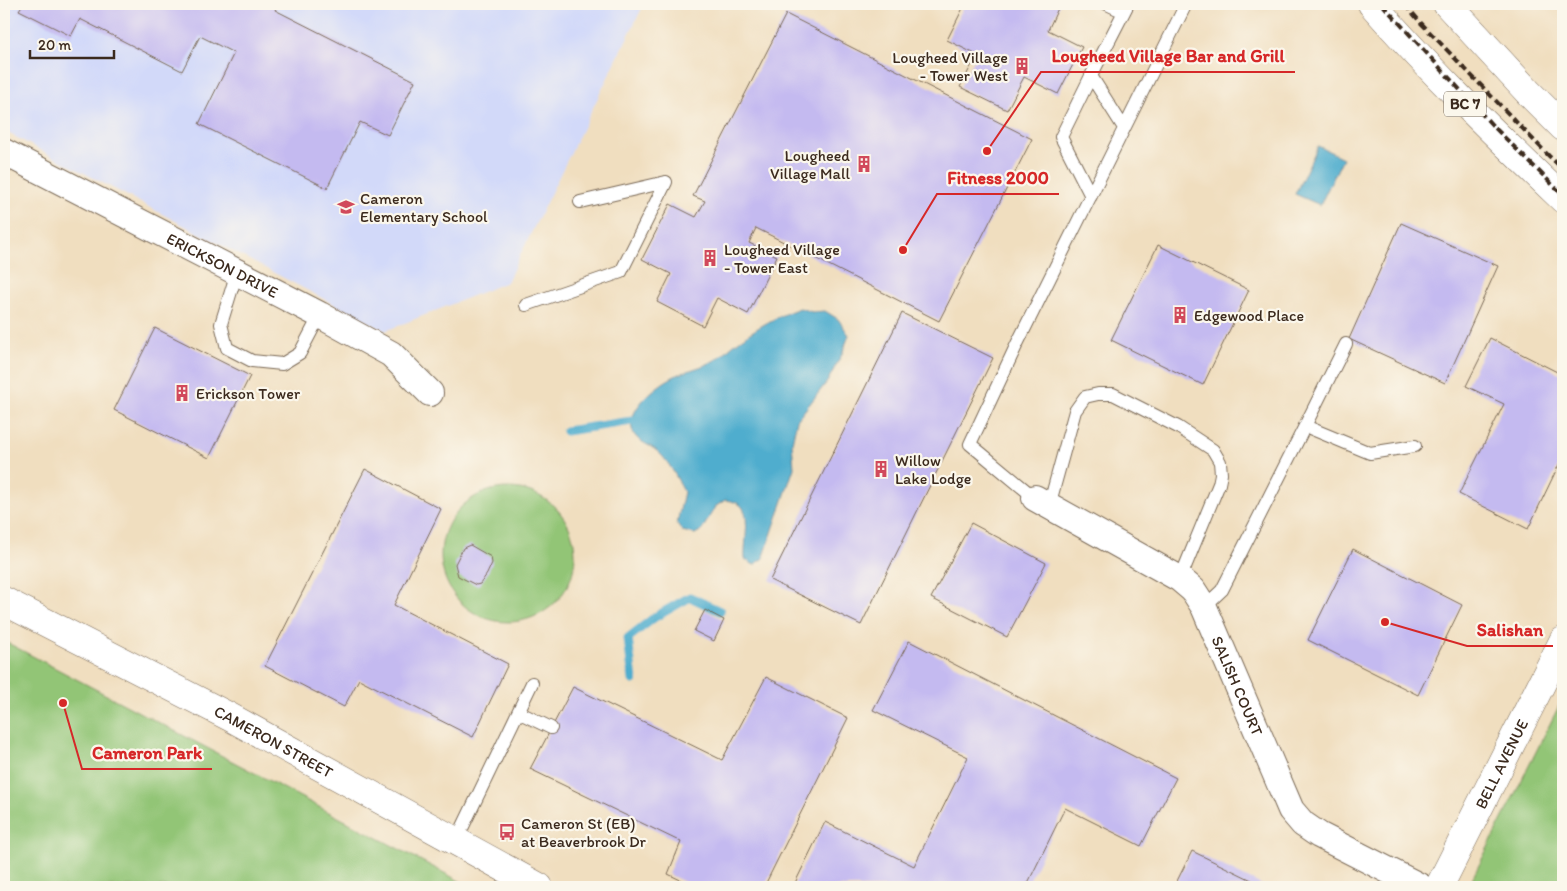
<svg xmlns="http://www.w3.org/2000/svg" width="1567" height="891" font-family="Itim,sans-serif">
<rect width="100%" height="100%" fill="#fbf7ec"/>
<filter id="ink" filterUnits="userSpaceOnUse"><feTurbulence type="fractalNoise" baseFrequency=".02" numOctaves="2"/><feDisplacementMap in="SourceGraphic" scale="10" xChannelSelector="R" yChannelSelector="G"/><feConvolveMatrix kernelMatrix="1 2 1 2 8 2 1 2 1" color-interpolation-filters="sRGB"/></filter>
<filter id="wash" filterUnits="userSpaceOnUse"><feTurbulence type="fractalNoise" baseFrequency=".0096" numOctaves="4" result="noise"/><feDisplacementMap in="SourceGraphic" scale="20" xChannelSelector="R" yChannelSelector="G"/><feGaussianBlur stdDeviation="1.12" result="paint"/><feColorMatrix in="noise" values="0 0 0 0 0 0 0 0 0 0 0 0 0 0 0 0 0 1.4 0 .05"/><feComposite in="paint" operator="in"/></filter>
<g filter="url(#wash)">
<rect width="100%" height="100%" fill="#f0debf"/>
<path fill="#d2d9f9" d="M 4,4 L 644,4 L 507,282 L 385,331 L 4,131 Z"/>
<path fill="#92c576" stroke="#66784a" d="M441 555a67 67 0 1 1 134 0a67 67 0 1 1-134 0Z
M 4,641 L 471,887 L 4,887 Z
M 1563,698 L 1563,887 L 1468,887 Z"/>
<path fill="#4fadce" stroke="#456c76" d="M 1318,146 L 1343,158 L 1320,205 L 1295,194 Z
M 800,308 L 812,312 L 825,311 L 838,319 L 849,335 L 842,354 L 827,382 L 797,420 L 792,443 L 794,468 L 763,559 L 754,565 L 745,559 C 744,546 750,518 743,508 C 739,502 731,501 725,500 L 715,507 L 702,530 L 695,534 L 682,531 L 677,523 L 684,492 C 677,478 669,461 657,451 C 649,444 637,442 633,432 C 624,411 657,385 673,377 C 686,370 702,368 715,360 C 722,356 727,350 733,345 C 753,330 776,316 800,308 Z"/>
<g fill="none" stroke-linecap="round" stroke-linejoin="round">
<path stroke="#4fadce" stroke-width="9" d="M 566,431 L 632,421
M 633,680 L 628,638 L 655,617 L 690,597 L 720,611"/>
</g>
<g id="blocks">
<path fill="#c4baf0" d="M 23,4 L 278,4 L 275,10 L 415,81 L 388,135 L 360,122 L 327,188 L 199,124 L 234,53 L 200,36 L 182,71 L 80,19 L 71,36 L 19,10 Z
M 965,4 L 992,4 L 998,7 L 1000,4 L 1060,4 L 1048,30 L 1082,47 L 1058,94 L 1024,77 L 1007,110 L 960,87 L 977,55 L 947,40 Z
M 786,14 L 1032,139 L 939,321 L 756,228 L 749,243 L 777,256 L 748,314 L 717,298 L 703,326 L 657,302 L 671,274 L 642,259 L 670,204 L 696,217 L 705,201 L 693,196 Z
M 1401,223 L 1498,266 L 1445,383 L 1349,339 Z
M 1158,245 L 1249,290 L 1203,385 L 1111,340 Z
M 902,313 L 993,358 L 861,625 L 770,580 Z
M 155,328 L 250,376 L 209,458 L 114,410 Z
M 1490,338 L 1563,375 L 1563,456 L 1528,529 L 1459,494 L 1504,404 L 1466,386 Z
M 365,469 L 441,509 L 394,605 L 508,664 L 473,737 L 359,679 L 344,707 L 265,666 Z
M 971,523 L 1046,563 L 1007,637 L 931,598 Z
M 470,545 L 491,557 L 492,563 L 487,574 L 480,584 L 476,585 L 458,576 L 455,564 L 463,548 Z
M 1353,549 L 1462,605 L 1418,695 L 1308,640 Z
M 705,610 L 724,620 L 714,641 L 694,631 Z
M 909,641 L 1176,778 L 1141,846 L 1065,808 L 1026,887 L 793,887 L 825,822 L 914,866 L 968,757 L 873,710 Z
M 766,677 L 848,718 L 764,887 L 695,887 L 668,874 L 681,842 L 530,769 L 573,687 L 722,760 Z
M 1192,851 L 1266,887 L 1174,887 Z"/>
</g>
</g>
<g filter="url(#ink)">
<use href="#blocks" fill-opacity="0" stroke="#7a6956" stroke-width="1"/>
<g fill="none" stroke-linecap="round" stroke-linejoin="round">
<g stroke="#7a6956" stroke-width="14">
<path id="lane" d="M 1107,4 L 1124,12
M 1124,128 L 1091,76 L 1128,4
M 1091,196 L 1061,137 L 1091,76
M 580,202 L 666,182
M 237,272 L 221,324 L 227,348 L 252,361 L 282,364 L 300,353 L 320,315
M 526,305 L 621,272 L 666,182
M 1305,426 L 1346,344
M 1035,498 L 970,444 L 1017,344 L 1186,4
M 1049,506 L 1075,411 L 1085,397 L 1098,394 L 1113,394 L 1178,427 L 1213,450 L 1220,462 L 1221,474 L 1219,484 L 1180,579
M 1204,607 L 1222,590 L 1305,426 L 1370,453 L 1415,446
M 518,712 L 551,728
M 456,841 L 532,683"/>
</g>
<g stroke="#7a6956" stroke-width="28">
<g id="street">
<path id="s1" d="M 4,152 L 320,315 L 391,354 L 430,393"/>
<path id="s2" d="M 1035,498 L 1180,579 L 1193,590 L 1204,607 L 1291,810 L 1303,824 L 1319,835 L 1421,887"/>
</g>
</g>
<g stroke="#7a6956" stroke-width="29">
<g id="secondary">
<path id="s3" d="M 4,601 L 230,717 L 539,887"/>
<path id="s4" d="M 1439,887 L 1563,641"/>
</g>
</g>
<g stroke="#7a6956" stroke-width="29">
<path id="primary" d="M 1372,4 C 1432,73 1497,136 1563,199
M 1447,4 L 1529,93 L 1563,127"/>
</g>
<use href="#lane" stroke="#fff" stroke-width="12"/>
<use href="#street" stroke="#fff" stroke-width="26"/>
<use href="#secondary" stroke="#fff" stroke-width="28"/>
<use href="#primary" stroke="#fff" stroke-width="28"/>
<path stroke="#3b2a1e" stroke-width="4" stroke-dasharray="8 4" stroke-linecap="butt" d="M 1382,4 L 1492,125 L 1563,195
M 1405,4 L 1421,23 L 1549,156 L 1563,169"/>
</g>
</g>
<defs>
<g id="building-bare" transform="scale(1.35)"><path d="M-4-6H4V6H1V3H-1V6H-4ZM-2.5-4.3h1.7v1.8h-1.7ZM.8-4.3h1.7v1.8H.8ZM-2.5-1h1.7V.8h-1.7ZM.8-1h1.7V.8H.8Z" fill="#d1495b" stroke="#fbf7ec" stroke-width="2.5" paint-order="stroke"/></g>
<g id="school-bare" transform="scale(1.35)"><path d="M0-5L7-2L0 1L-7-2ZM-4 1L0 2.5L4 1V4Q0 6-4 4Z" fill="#d1495b" stroke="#fbf7ec" stroke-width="2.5" paint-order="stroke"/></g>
<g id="bus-bare" transform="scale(1.35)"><path d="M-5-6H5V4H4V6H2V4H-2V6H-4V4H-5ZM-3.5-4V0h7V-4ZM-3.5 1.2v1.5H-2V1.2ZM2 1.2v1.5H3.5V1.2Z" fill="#d1495b" stroke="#fbf7ec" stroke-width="2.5" paint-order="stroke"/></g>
</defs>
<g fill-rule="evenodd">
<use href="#building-bare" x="1022" y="66"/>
<use href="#building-bare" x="864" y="164"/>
<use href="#school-bare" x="346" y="207"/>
<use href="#building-bare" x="710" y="258"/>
<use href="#building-bare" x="1180" y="315"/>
<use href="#building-bare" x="182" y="393"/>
<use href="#building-bare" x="881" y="469"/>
<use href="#bus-bare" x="507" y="832"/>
</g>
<g text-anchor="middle" stroke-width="4.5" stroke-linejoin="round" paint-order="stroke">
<rect fill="#fbf7ec" stroke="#75685c" stroke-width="1" x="1444" y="91.5" width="42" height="25" rx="4"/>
<g font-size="15" font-weight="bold" fill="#3b2a1e">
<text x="1465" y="109">BC 7</text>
</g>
<g font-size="16" fill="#3b2a1e" stroke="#fbf7ec" text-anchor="start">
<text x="1008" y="63" text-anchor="end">Lougheed Village<tspan x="1008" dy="18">- Tower West</tspan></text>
<text x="850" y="161" text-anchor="end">Lougheed<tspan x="850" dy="18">Village Mall</tspan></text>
<text x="360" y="204">Cameron<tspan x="360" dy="18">Elementary School</tspan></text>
<text x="724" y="255">Lougheed Village<tspan x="724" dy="18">- Tower East</tspan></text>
<text x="1194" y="321">Edgewood Place</text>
<text x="196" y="399">Erickson Tower</text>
<text x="895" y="466">Willow<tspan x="895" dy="18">Lake Lodge</tspan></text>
<text x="521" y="829">Cameron St (EB)<tspan x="521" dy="18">at Beaverbrook Dr</tspan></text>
</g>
<g font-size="16" fill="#3b2a1e" stroke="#fbf7ec">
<text dy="6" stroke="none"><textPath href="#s1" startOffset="246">ERICKSON DRIVE</textPath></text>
<text dy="6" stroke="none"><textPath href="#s2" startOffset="289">SALISH COURT</textPath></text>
<text dy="6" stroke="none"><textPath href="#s3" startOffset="304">CAMERON STREET</textPath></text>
<text dy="6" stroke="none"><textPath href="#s4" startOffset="138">BELL AVENUE</textPath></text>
</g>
</g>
<path fill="none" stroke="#d62828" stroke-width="2" d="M987 151L1041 72H1295M903 250L937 194H1059M1385 622L1467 646H1553M63 703L82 769H212"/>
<g fill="#d62828" stroke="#fbf7ec" stroke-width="2">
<circle cx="987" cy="151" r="5"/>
<circle cx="903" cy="250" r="5"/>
<circle cx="1385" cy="622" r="5"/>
<circle cx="63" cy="703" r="5"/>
</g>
<g font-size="18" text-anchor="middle" font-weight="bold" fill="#d62828" stroke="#fbf7ec" stroke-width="4.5" stroke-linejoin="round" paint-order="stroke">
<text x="1168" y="62">Lougheed Village Bar and Grill</text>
<text x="998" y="184">Fitness 2000</text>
<text x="1510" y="636">Salishan</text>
<text x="147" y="759">Cameron Park</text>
</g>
<rect width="1567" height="891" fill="none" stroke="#fbf7ec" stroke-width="20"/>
<path d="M30 50v8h84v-8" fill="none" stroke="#3b2a1e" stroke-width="2.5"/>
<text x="38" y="50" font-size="15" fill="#3b2a1e" stroke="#fbf7ec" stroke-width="4" paint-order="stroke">20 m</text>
</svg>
